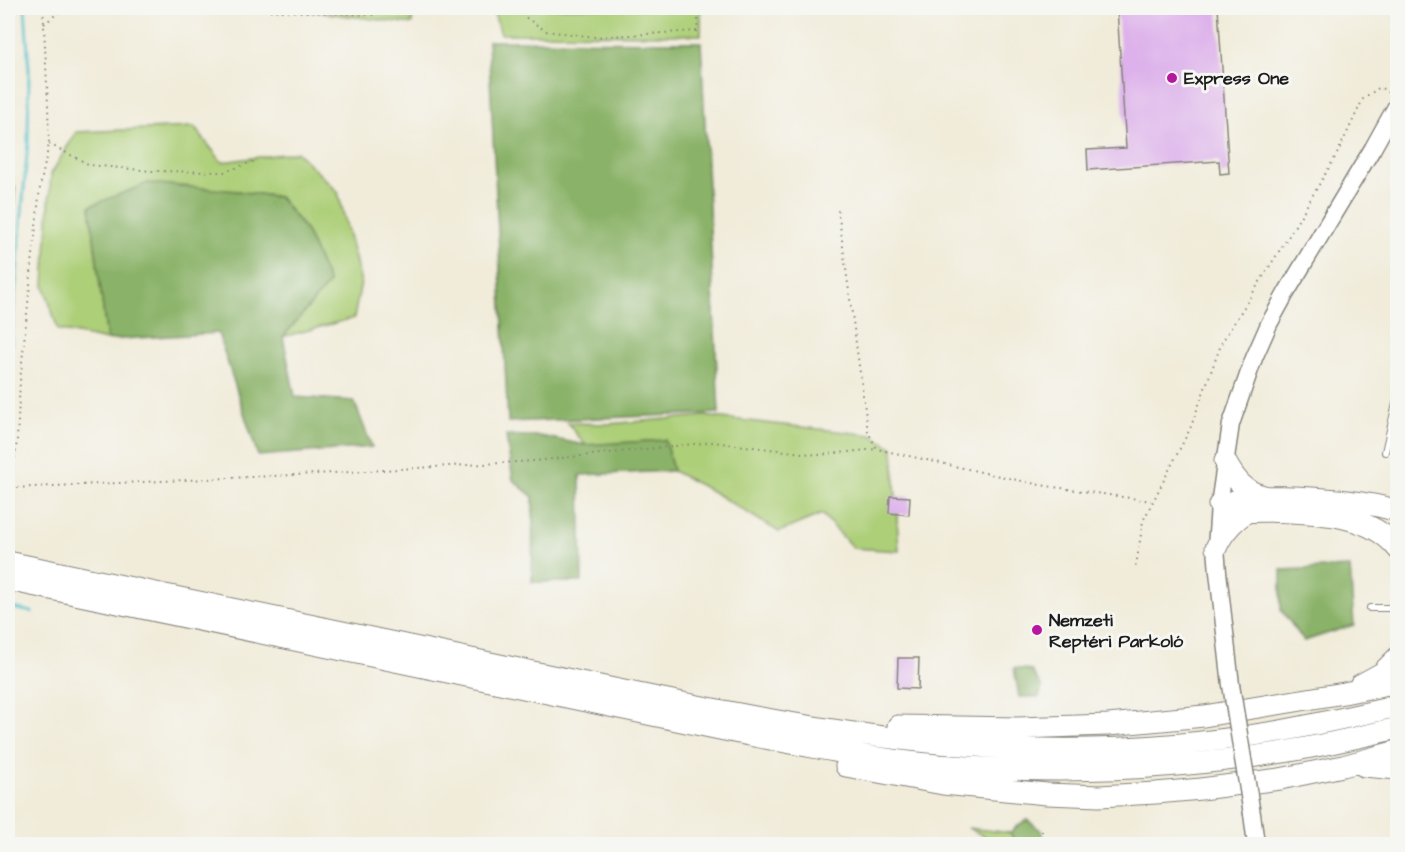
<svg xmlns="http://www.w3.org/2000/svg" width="1405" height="852" font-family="'Architects Daughter',sans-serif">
<rect width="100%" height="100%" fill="#f6f6f2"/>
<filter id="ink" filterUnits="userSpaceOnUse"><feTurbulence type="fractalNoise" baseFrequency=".0167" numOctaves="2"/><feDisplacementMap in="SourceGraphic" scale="12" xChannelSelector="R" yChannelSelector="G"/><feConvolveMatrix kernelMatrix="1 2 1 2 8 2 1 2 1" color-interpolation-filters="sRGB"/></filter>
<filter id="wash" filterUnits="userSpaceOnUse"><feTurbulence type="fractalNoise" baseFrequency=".008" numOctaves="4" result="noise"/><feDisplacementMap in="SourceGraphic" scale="24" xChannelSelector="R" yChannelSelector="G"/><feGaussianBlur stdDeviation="1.35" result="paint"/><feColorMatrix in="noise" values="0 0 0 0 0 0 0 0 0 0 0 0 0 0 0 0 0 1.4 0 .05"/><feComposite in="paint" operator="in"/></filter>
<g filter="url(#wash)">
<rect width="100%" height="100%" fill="#f1ecda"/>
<path fill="#adcf78" stroke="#64764a" stroke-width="1.5" d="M 284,8 L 413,8 L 412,24 L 302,10 Z
M 492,8 L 701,8 L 701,35 L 501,34 Z
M 194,127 L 222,162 L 297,152 L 338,192 L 361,282 L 354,318 L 283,337 L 329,283 L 305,229 L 279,197 L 237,191 L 90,207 L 107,340 L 58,330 L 44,286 L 51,174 L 76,132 Z
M 704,416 L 872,435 L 893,448 L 899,551 L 853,548 L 822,514 L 779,532 L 715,493 L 673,471 L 665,440 L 585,445 L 568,423 L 608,424 Z
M 968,828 L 1011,833 L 1014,844 L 990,844 L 986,837 Z"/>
<path fill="#8ab268" stroke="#536742" stroke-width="1.5" d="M 488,41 L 701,42 L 719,413 L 508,422 Z
M 148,183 L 237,191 L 279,197 L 305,229 L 329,283 L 283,337 L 295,397 L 354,401 L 372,447 L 258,456 L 218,333 L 107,340 L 90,206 Z
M 8,184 L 15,187 L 8,272 Z
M 506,436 L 540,436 L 585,445 L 665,440 L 673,471 L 580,475 L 582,582 L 532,582 L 533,497 L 513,480 Z
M 1350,567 L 1354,625 L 1304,641 L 1281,610 L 1281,570 Z
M 1014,668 L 1031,670 L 1042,687 L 1039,697 L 1019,697 Z
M 1027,820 L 1042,831 L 1041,844 L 1014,844 L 1011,833 L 1018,825 Z"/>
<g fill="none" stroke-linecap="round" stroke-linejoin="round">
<path stroke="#51bec9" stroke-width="3" d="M 8,375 L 28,142 L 29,70 L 25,8
M 8,607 L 32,612"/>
</g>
<g id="blocks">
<path fill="#ddb1eb" d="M 1117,8 L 1218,8 L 1229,173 L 1220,174 L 1219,161 L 1088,170 L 1087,150 L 1126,148 Z
M 890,496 L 910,497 L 909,515 L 889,513 Z
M 898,658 L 919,658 L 918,689 L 897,688 Z"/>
</g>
</g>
<g filter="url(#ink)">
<use href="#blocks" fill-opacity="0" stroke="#86847b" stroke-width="1.5"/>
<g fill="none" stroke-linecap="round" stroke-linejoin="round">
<g stroke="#86847b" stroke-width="8">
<path id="lane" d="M 1385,452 L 1398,395
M 1370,608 L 1398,608"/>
</g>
<g stroke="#86847b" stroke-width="19">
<path id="secondary" d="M 1231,685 L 1218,572 L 1216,548 L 1219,505 L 1231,424 L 1254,358 L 1269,324 L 1286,293 L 1373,148 L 1398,103
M 1252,814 L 1256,844"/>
</g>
<g stroke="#86847b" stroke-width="23">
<path id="highway" d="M 1225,461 C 1234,478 1244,492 1264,496
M 1234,501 C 1254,495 1275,497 1295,497 C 1330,499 1364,501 1398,511
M 1219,505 C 1228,507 1238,510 1247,511 C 1253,512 1259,511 1266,511 C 1308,513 1369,511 1398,549
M 1216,548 C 1223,531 1234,521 1248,511
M 8,562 C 176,598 345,633 514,668 C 678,702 843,741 1011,748 C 1100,752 1191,746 1280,731 C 1319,724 1358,715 1398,706
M 8,580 L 734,732 C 801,745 869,759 937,765 C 1050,774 1165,771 1277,753 C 1318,747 1358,737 1398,728
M 1360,685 L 1382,673 L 1398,657
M 898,726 L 1018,728 L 1108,725 L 1204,716 L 1344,693 L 1398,682
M 846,766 L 943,784 L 1047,794 L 1099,796 L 1156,793 L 1201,789 L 1280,779 L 1343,766 L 1398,751
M 1364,766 L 1398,769"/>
</g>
<path stroke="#86847b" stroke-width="2" stroke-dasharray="1.5 4.5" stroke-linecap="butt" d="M 234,8 L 241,9 L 372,15 L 379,8
M 519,8 L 525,17 L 546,31 L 595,37 L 697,31 L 699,8
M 44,24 L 63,9 L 69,8
M 49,144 L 90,165 L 152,171 L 224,172 L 255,161
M 838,210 L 868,432 L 877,449 L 1040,485 L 1151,501
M 11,488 L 316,474 L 534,461 L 713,442 L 818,455 L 877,449
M 8,493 L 11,488 L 17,440 L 20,381 L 40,187 L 49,144 L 48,104 L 43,8
M 1136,566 L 1143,521 L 1190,429 L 1222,342 L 1290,234 L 1337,154 L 1363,99 L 1380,87 L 1389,93
M 1041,844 L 1042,831"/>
<use href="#lane" stroke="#fff" stroke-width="6"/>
<use href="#secondary" stroke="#fff" stroke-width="16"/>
<use href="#highway" stroke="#fff" stroke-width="21"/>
<g stroke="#86847b" stroke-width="19" stroke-linecap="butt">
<path id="secondary-bridge" d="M 1231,685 L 1252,814"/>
</g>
<use href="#secondary-bridge" stroke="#fff" stroke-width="16"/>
</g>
</g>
<g fill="#b5179e" stroke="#f6f6f2" stroke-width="2">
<circle cx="1172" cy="78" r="6"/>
<circle cx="1037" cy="630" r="6"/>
</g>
<g text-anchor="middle" stroke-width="6" stroke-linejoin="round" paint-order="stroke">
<g font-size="18" font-weight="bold" fill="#1c1c1c" stroke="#f6f6f2" text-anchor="start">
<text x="1184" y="84">Express One</text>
<text x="1049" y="626">Nemzeti<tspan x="1049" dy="21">Reptéri Parkoló</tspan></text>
</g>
</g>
<rect width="1405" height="852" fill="none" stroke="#f6f6f2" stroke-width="30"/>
</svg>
